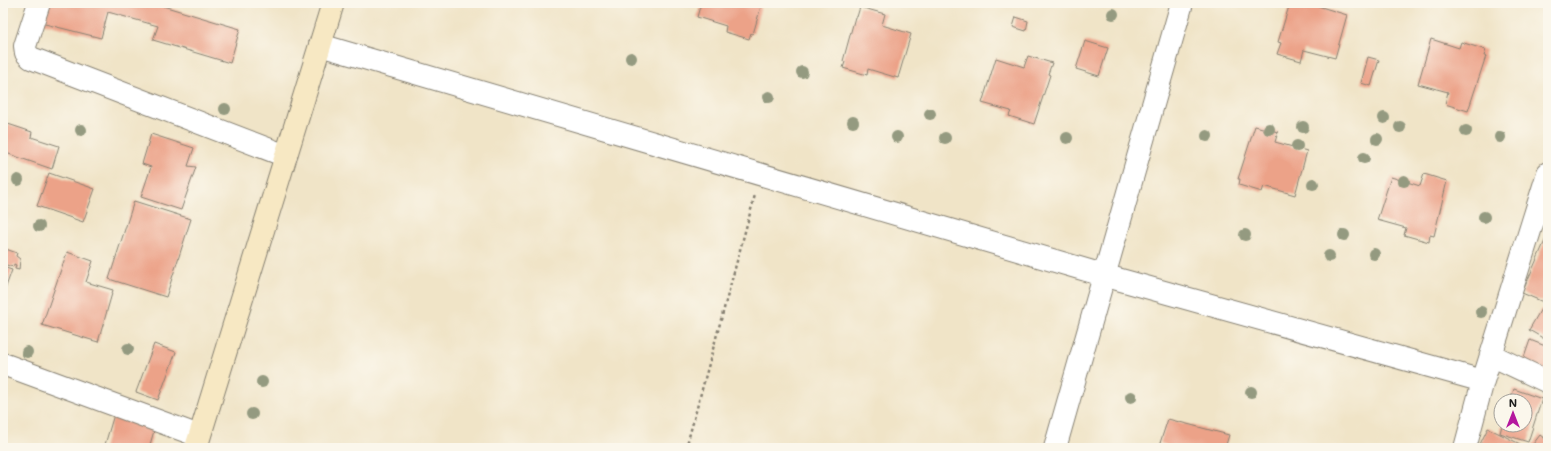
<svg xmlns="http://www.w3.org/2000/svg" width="1551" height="451" font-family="Mali,sans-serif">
<rect width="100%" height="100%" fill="#fbf7ec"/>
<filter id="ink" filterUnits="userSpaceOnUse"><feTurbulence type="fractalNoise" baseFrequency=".025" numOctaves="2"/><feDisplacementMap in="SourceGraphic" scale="8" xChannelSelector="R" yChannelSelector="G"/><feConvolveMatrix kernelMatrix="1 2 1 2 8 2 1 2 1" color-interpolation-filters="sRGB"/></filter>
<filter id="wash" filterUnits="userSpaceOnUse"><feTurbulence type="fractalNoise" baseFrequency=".012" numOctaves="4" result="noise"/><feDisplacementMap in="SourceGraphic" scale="16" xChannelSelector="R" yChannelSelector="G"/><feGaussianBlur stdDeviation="0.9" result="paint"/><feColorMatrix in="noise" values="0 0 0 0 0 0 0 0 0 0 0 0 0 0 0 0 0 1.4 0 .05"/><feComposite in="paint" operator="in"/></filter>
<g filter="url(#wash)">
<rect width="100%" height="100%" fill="#f0e4c7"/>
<g id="blocks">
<path fill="#eca288" d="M 46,3 L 164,3 L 163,6 L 240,29 L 230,63 L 153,40 L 158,26 L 108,12 L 101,38 L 41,23 Z
M 701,3 L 762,3 L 753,34 L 751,33 L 749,39 L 725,32 L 726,26 L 697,17 Z
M 1290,3 L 1319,3 L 1318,6 L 1347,15 L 1335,58 L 1304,50 L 1301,61 L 1277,54 L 1281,43 L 1278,42 Z
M 860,7 L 885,14 L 882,25 L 911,34 L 898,78 L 868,69 L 867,75 L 843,68 L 845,62 L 843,61 L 855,17 L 857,17 Z
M 1016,17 L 1028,21 L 1026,31 L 1013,27 Z
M 1431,39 L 1459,48 L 1461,42 L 1486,50 L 1484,56 L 1486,56 L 1468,111 L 1445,104 L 1448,92 L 1418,84 Z
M 1085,41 L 1108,48 L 1099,76 L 1076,69 Z
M 1028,56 L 1052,63 L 1048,74 L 1050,75 L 1034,124 L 1009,116 L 1011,111 L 982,103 L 996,58 L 1024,67 Z
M 1368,57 L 1379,60 L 1371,86 L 1361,83 Z
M 5,123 L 32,132 L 31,137 L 59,146 L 52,169 L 3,152 L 3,127 Z
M 1255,126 L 1278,132 L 1275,142 L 1307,151 L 1295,195 L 1264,186 L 1262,192 L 1239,185 L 1240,179 L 1238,179 Z
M 151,134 L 194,148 L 188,166 L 196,167 L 181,210 L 141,197 L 151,167 L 142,164 Z
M 49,173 L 95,189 L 83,222 L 37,206 Z
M 1424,174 L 1447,181 L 1434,236 L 1430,235 L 1429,242 L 1404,235 L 1406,228 L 1377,220 L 1391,177 L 1420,186 Z
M 134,201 L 191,219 L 166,297 L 109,279 Z
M 1548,234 L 1548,304 L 1522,293 Z
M 3,248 L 17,253 L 16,256 L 20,259 L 19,270 L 15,269 L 16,265 L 14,264 L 13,267 L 3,264 Z
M 67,252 L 93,261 L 86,282 L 113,290 L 98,342 L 42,325 Z
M 3,267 L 12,270 L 3,295 Z
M 1541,309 L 1548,312 L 1548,341 L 1529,330 Z
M 1530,340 L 1548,347 L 1548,381 L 1519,372 Z
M 154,344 L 176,352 L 158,400 L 136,392 Z
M 1514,389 L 1542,399 L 1528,442 L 1500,433 L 1502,425 L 1525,425 L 1525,401 L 1510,401 Z
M 115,411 L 156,424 L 149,448 L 104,448 Z
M 1168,419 L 1229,435 L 1225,448 L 1165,448 L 1166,445 L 1160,443 Z
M 1488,428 L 1526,447 L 1526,448 L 1484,448 L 1479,446 Z
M 1540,435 L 1548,441 L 1548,448 L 1530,448 Z"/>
</g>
</g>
<g filter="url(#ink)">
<use href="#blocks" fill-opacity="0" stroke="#868072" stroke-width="1"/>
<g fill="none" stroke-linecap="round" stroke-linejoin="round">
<g stroke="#868072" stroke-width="24">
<path id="minor" d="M 39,3 L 25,46 L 26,53 L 31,58 L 286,156
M 320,45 L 1103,275 L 1483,381
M 1491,355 L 1548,382
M 3,364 L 199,436
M 1055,448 L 1182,3
M 1465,448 L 1483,381 L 1548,173"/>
</g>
<g stroke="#868072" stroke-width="24">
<path id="secondary" d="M 196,448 L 333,3"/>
</g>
<path stroke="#868072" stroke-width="2.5" stroke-dasharray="3 3" stroke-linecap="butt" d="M 686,448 L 755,195"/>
<use href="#minor" stroke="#fff" stroke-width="22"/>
<use href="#secondary" stroke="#f7e8c3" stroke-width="22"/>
</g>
<g fill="#949a80">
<circle cx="1113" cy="14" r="6"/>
<circle cx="631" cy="58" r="6"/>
<circle cx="802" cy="72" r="6"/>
<circle cx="769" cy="97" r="6"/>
<circle cx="225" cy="109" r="6"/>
<circle cx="930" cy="114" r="6"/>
<circle cx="1384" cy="118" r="6"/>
<circle cx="853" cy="122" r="6"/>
<circle cx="1303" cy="127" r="6"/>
<circle cx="1400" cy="127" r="6"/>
<circle cx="1269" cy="129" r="6"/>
<circle cx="81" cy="130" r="6"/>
<circle cx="1466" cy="131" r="6"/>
<circle cx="1207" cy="136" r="6"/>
<circle cx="897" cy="137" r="6"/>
<circle cx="1500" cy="137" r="6"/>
<circle cx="945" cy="138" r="6"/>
<circle cx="1067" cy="138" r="6"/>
<circle cx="1377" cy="139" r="6"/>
<circle cx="1297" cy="146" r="6"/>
<circle cx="1364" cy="158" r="6"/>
<circle cx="18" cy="180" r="6"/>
<circle cx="1404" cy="181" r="6"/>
<circle cx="1313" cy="184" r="6"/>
<circle cx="1484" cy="217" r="6"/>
<circle cx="39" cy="226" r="6"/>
<circle cx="1245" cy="235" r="6"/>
<circle cx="1344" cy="235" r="6"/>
<circle cx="1374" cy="254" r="6"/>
<circle cx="1329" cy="256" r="6"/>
<circle cx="1481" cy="312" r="6"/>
<circle cx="128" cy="349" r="6"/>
<circle cx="27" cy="352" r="6"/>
<circle cx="262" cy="382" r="6"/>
<circle cx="1251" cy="392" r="6"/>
<circle cx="1131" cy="397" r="6"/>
<circle cx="252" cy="414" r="6"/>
</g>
</g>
<rect width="1551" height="451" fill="none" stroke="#fbf7ec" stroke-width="16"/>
<g transform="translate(1513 413)"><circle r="19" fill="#fbf7ec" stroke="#a29f99"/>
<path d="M0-3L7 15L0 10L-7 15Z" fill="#b5179e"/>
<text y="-6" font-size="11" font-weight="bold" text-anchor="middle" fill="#1c1c1c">N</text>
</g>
</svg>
